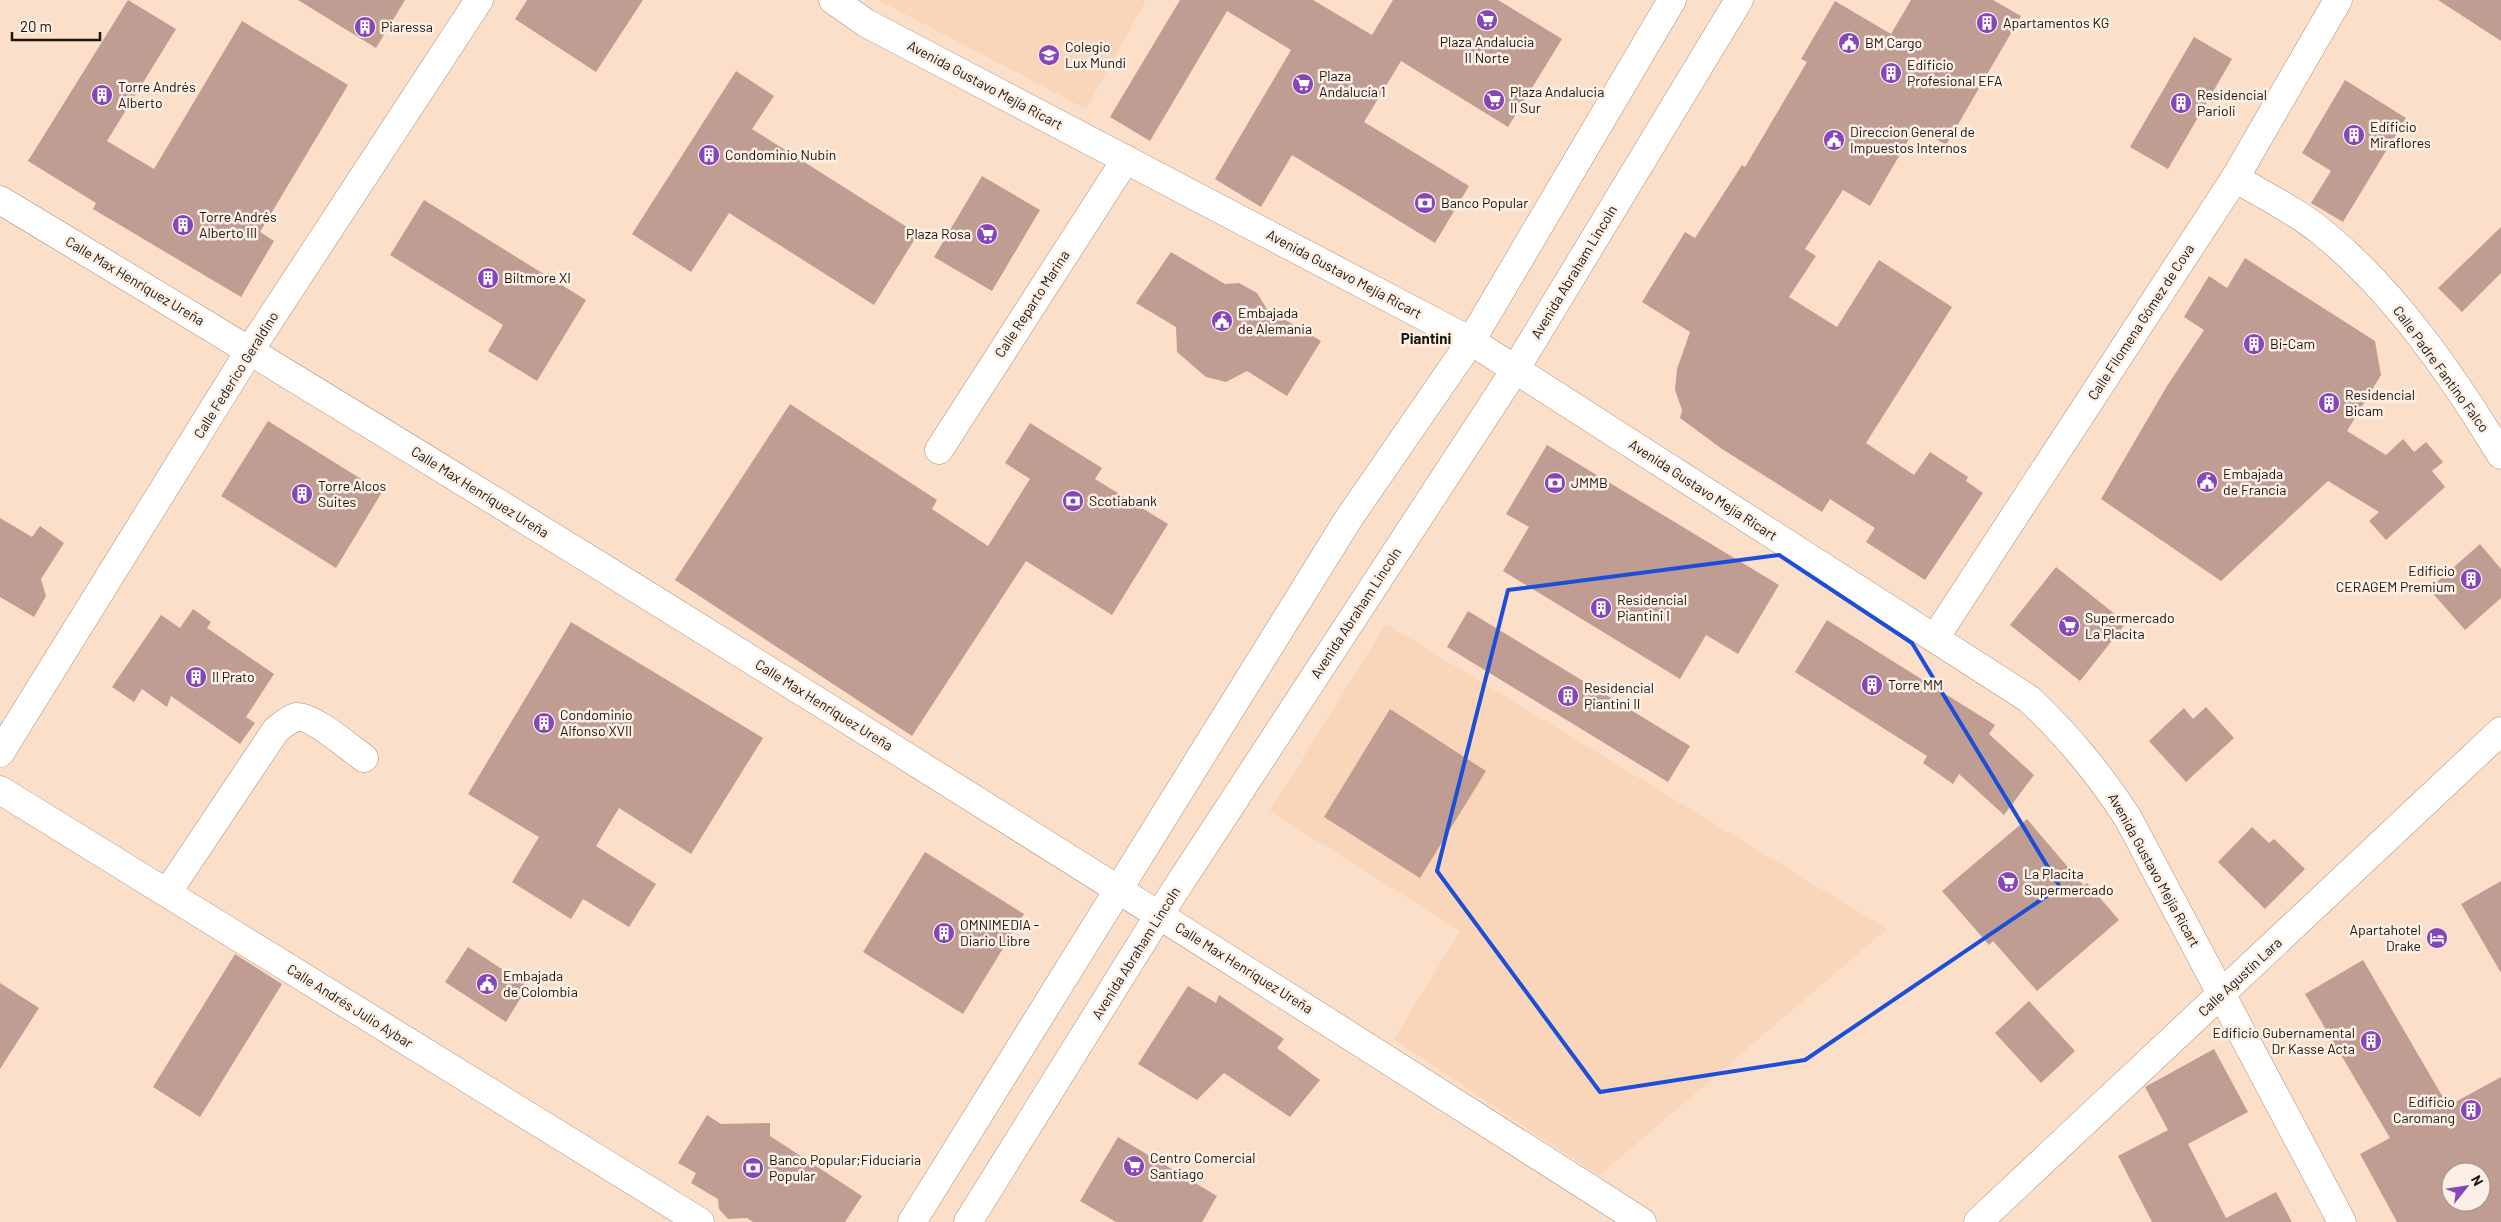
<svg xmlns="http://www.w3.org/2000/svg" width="2501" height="1222" font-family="Barlow,sans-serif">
<rect width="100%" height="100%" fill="#fcdfc8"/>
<path fill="#f9d5b9" d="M 878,0 L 1146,0 L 1086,109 Z
M 1386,624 L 1887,929 L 1599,1176 L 1394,1039 L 1460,931 L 1270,811 Z"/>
<path fill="#c09d93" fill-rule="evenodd" d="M 128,0 L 176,29 L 107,141 L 154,169 L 242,21 L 348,85 L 260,232 L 274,241 L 241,297 L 93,209 L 96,203 L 28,161 Z
M 298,0 L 405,0 L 376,48 Z
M 527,0 L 643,0 L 596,72 L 515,19 Z
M 1180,0 L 1313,0 L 1372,35 L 1393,0 L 1498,0 L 1562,39 L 1508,127 L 1401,61 L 1364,122 L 1469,186 L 1435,243 L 1292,155 L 1261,207 L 1215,179 L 1291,50 L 1227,11 L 1150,141 L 1110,117 Z
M 1911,0 L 1993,0 L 2021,16 L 1946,145 L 1916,127 L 1870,206 L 1843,190 L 1805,249 L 1816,256 L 1789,297 L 1837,327 L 1879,260 L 1952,307 L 1866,443 L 1914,475 L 1930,452 L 1968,477 L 1966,481 L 1983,493 L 1925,580 L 1866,542 L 1875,528 L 1830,499 L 1822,512 L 1722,449 L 1680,418 L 1682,410 L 1675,390 L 1677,369 L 1690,332 L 1642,302 L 1685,232 L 1695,238 L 1742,165 L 1745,167 L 1807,62 L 1801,59 L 1835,1 L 1891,34 Z
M 2438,0 L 2501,0 L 2501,41 Z
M 2194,37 L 2232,59 L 2168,169 L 2130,147 Z
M 736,71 L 774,96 L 752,129 L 918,234 L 874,305 L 729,213 L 691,272 L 632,234 Z
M 2345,80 L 2406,118 L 2343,222 L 2311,203 L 2331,171 L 2302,153 Z
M 982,176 L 1040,210 L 992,291 L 934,257 Z
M 424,200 L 586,300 L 537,381 L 488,351 L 503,325 L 390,255 Z
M 2501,227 L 2501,273 L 2462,312 L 2438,288 Z
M 1171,252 L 1225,284 L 1239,283 L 1257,293 L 1267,309 L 1321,341 L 1287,396 L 1247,371 L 1226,382 L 1206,377 L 1177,352 L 1176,327 L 1136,303 Z
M 2245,258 L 2375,341 L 2381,375 L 2347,431 L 2386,455 L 2403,439 L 2414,452 L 2426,442 L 2443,462 L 2432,471 L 2445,487 L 2386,540 L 2369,521 L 2379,512 L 2328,481 L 2221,581 L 2101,499 L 2167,386 L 2204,330 L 2184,317 L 2209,276 L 2227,288 Z
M 790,404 L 937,500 L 932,509 L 988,546 L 1030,479 L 1005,463 L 1030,423 L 1102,468 L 1095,479 L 1168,524 L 1112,615 L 1026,561 L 912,736 L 675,580 Z
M 268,421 L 382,492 L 336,568 L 221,496 Z
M 1547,445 L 1779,585 L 1738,654 L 1706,635 L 1680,679 L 1503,571 L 1529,527 L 1506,514 Z
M 0,518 L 32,537 L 40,526 L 64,543 L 41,579 L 46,596 L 34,617 L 0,597 Z
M 2480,544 L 2501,569 L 2501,598 L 2465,630 L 2429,589 Z
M 2056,567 L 2126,623 L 2080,681 L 2010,625 Z
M 193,609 L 211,622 L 207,628 L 274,674 L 246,717 L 255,723 L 240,744 L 171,696 L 167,707 L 142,689 L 134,702 L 112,687 L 161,615 L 180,628 Z
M 1468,611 L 1690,746 L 1668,782 L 1447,647 Z
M 1827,620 L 1995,725 L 1989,734 L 2034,775 L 2004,815 L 1959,774 L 1953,784 L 1923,763 L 1927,756 L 1795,672 Z
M 571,622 L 763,738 L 691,854 L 619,808 L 596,846 L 656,884 L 629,927 L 583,899 L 571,919 L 512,882 L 539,837 L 468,794 Z
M 2206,707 L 2234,738 L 2186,782 L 2149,741 L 2184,708 L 2193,719 Z
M 1390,709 L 1486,771 L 1420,878 L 1324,817 Z
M 2027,819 L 2084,886 L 2087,883 L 2119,920 L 2037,991 L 1993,941 L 1989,945 L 1942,891 Z
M 2252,827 L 2269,843 L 2274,839 L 2305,869 L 2265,909 L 2218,862 Z
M 925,852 L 1024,914 L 963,1014 L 863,952 Z
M 2501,881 L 2501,973 L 2461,904 Z
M 468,947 L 528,986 L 506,1022 L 445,982 Z
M 235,954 L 282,984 L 200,1117 L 153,1087 Z
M 2363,960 L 2448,1106 L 2501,1077 L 2501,1222 L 2397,1222 L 2360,1154 L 2390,1138 L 2305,994 ZM 2451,1172 L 2481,1172 L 2481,1202 L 2451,1202 Z
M 0,983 L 39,1008 L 0,1069 Z
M 1188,986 L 1216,1003 L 1219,995 L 1284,1039 L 1277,1048 L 1320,1080 L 1290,1117 L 1224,1073 L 1197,1100 L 1138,1064 Z
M 2029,1001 L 2075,1051 L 2041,1083 L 1995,1033 Z
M 2214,1049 L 2248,1112 L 2188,1144 L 2226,1218 L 2276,1192 L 2292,1222 L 2152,1222 L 2118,1156 L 2168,1130 L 2145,1087 Z
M 707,1115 L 721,1124 L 770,1123 L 770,1136 L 862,1196 L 845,1222 L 753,1222 L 747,1218 L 728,1219 L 719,1209 L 718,1199 L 691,1183 L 696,1173 L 678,1163 Z
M 1118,1137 L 1217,1196 L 1202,1222 L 1116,1222 L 1080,1201 Z"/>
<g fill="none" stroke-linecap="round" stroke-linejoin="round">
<g stroke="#ab907b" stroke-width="29">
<path id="minor" d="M 2235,178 C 2263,195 2298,212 2323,233 C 2396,293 2452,375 2501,455
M 0,200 C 553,532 1099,875 1642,1222
M 939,450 L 1126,159
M 1935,638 L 2235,178 L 2338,0
M 0,753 L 250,350 L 479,0
M 0,790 L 700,1222
M 167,893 L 276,730 C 282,725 289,719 296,717 C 312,715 351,749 364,758
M 1978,1222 L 2501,731"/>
</g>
<g stroke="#ab907b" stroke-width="29">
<path id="tertiary" d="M 833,0 L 866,23 L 1471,341 L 2029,699 C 2069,737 2097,771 2128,818 L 2342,1222"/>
</g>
<g stroke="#ab907b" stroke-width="29">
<path id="secondary" d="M 912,1222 L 1349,518 L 1471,341 L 1672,0
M 968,1222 L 1159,915 L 1515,370 L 1739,0"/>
</g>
<use href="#minor" stroke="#fff" stroke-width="28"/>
<use href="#tertiary" stroke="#fff" stroke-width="28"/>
<use href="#secondary" stroke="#fff" stroke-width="28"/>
</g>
<path fill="none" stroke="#1d4ed8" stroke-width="4" stroke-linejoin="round" d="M 1779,555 L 1912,643 L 2060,887 L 1805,1060 L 1600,1092 L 1437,871 L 1508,590 Z"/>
<defs>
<g id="supermarket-disc" transform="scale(1.125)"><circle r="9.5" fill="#8646bb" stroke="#fcf0e6"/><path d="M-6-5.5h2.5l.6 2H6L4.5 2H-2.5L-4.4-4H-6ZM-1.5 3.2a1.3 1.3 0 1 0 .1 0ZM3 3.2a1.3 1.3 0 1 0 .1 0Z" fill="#fff"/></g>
<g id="building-disc" transform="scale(1.125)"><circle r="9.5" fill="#8646bb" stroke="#fcf0e6"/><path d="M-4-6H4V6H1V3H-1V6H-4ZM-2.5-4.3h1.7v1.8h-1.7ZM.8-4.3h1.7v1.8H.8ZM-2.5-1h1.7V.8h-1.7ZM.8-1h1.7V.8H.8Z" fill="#fff"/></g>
<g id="civic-disc" transform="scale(1.125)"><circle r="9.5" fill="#8646bb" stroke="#fcf0e6"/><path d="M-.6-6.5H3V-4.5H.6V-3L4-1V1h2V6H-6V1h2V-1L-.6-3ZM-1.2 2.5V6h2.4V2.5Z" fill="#fff"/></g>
<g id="school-disc" transform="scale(1.125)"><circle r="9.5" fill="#8646bb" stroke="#fcf0e6"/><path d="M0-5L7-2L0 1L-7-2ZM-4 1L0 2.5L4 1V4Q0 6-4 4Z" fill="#fff"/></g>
<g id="bank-disc" transform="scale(1.125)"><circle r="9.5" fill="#8646bb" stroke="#fcf0e6"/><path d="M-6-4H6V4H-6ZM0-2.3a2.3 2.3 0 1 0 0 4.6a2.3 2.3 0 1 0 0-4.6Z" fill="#fff"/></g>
<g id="hotel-disc" transform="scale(1.125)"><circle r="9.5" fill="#8646bb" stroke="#fcf0e6"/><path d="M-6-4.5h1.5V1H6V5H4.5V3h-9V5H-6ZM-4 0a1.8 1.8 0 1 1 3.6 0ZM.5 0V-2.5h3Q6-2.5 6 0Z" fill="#fff"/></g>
</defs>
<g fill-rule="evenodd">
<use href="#supermarket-disc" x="1487" y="20"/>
<use href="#building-disc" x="1987" y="23"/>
<use href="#building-disc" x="365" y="27"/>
<use href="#civic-disc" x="1849" y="43"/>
<use href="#school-disc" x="1049" y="55"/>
<use href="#building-disc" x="1891" y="73"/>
<use href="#supermarket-disc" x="1303" y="84"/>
<use href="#building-disc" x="102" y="95"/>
<use href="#supermarket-disc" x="1494" y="100"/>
<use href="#building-disc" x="2181" y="103"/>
<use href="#building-disc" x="2354" y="135"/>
<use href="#civic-disc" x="1834" y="140"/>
<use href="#building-disc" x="709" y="155"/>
<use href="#bank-disc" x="1425" y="203"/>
<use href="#building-disc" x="183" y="225"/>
<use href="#supermarket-disc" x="987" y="234"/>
<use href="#building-disc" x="488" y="278"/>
<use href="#civic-disc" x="1222" y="321"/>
<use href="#building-disc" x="2254" y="344"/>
<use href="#building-disc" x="2329" y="403"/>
<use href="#civic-disc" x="2207" y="482"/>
<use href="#bank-disc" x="1555" y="483"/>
<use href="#building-disc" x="302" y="494"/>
<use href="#bank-disc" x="1073" y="501"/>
<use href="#building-disc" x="2471" y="579"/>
<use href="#building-disc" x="1601" y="608"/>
<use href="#supermarket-disc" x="2069" y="626"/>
<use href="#building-disc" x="196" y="677"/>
<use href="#building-disc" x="1872" y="685"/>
<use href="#building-disc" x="1568" y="696"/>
<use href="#building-disc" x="544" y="723"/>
<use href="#supermarket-disc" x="2008" y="882"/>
<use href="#building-disc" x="944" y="933"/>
<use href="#hotel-disc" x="2437" y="938"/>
<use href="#civic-disc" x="487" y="984"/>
<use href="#building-disc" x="2371" y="1041"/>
<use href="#building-disc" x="2471" y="1110"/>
<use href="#supermarket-disc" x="1134" y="1166"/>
<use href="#bank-disc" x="753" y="1168"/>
</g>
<g text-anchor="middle" stroke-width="5" stroke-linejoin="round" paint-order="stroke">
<g font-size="14" fill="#1d140c" stroke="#fcf0e6" text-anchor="start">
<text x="2003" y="28">Apartamentos KG</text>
<text x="381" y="32">Piaressa</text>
<text x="1487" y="47" text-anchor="middle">Plaza Andalucia<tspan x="1487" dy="16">II Norte</tspan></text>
<text x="1865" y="48">BM Cargo</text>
<text x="1065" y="52">Colegio<tspan x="1065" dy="16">Lux Mundi</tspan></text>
<text x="1907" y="70">Edificio<tspan x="1907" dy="16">Profesional EFA</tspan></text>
<text x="1319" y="81">Plaza<tspan x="1319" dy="16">Andalucía 1</tspan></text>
<text x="118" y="92">Torre Andrés<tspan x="118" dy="16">Alberto</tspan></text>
<text x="1510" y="97">Plaza Andalucia<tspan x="1510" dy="16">II Sur</tspan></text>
<text x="2197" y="100">Residencial<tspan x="2197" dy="16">Parioli</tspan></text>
<text x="2370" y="132">Edificio<tspan x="2370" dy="16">Miraflores</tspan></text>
<text x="1850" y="137">Direccion General de<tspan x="1850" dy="16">Impuestos Internos</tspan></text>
<text x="725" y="160">Condominio Nubin</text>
<text x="1441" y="208">Banco Popular</text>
<text x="199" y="222">Torre Andrés<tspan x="199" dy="16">Alberto III</tspan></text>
<text x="971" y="239" text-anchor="end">Plaza Rosa</text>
<text x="504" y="283">Biltmore XI</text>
<text x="1238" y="318">Embajada<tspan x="1238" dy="16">de Alemania</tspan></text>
<text x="2270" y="349">Bi-Cam</text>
<text x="2345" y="400">Residencial<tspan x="2345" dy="16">Bicam</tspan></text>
<text x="2223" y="479">Embajada<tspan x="2223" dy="16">de Francia</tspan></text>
<text x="1571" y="488">JMMB</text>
<text x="318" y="491">Torre Alcos<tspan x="318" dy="16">Suites</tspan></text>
<text x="1089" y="506">Scotiabank</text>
<text x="2455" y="576" text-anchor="end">Edificio<tspan x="2455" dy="16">CERAGEM Premium</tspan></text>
<text x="1617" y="605">Residencial<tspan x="1617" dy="16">Piantini I</tspan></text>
<text x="2085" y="623">Supermercado<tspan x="2085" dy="16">La Placita</tspan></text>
<text x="212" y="682">Il Prato</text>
<text x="1888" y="690">Torre MM</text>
<text x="1584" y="693">Residencial<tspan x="1584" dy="16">Piantini II</tspan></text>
<text x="560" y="720">Condominio<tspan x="560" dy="16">Alfonso XVII</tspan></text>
<text x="2024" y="879">La Placita<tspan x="2024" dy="16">Supermercado</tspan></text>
<text x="960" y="930">OMNIMEDIA -<tspan x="960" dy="16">Diario Libre</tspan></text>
<text x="2421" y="935" text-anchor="end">Apartahotel<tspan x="2421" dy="16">Drake</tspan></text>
<text x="503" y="981">Embajada<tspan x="503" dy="16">de Colombia</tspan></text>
<text x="2355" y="1038" text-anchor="end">Edificio Gubernamental<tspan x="2355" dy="16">Dr Kasse Acta</tspan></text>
<text x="2455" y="1107" text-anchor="end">Edificio<tspan x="2455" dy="16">Caromang</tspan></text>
<text x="1150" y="1163">Centro Comercial<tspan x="1150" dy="16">Santiago</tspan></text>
<text x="769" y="1165">Banco Popular;Fiduciaria<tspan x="769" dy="16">Popular</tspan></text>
</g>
<g font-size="14" fill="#1d140c" stroke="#fcf0e6">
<text transform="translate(985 85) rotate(28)" y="5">Avenida Gustavo Mejía Ricart</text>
<text transform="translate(1574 272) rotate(-59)" y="5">Avenida Abraham Lincoln</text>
<text transform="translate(1344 274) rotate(28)" y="5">Avenida Gustavo Mejía Ricart</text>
<text transform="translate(135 281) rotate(31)" y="5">Calle Max Henríquez Ureña</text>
<text transform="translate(1032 304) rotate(-57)" y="5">Calle Reparto Marina</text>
<text transform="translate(2141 322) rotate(-57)" y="5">Calle Filomena Gómez de Cova</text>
<text transform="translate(2441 369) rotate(54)" y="5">Calle Padre Fantino Falco</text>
<text transform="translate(236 375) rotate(-58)" y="5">Calle Federico Geraldino</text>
<text transform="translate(1703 490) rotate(33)" y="5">Avenida Gustavo Mejía Ricart</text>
<text transform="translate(480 492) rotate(32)" y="5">Calle Max Henríquez Ureña</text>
<text transform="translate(1356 613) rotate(-57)" y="5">Avenida Abraham Lincoln</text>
<text transform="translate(824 705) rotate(32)" y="5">Calle Max Henríquez Ureña</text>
<text transform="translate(2154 870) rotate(61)" y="5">Avenida Gustavo Mejía Ricart</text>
<text transform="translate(1136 953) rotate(-58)" y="5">Avenida Abraham Lincoln</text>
<text transform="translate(1244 968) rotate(32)" y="5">Calle Max Henríquez Ureña</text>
<text transform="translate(2240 977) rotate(-43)" y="5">Calle Agustín Lara</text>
<text transform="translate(350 1006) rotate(32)" y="5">Calle Andrés Julio Aybar</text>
</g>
<g font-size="15" font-weight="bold" fill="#1d140c" stroke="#fcf0e6">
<text x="1426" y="344">Piantini</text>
</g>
</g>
<g transform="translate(2466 1187) rotate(60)"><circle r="24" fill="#fcf0e6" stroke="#a3988f"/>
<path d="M0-4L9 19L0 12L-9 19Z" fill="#8646bb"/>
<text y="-8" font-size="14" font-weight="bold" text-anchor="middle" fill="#1d140c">N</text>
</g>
<path d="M12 32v8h88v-8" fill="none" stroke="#1d140c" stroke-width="2.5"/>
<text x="20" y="32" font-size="15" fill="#1d140c" stroke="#fcf0e6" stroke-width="4" paint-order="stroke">20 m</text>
</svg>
